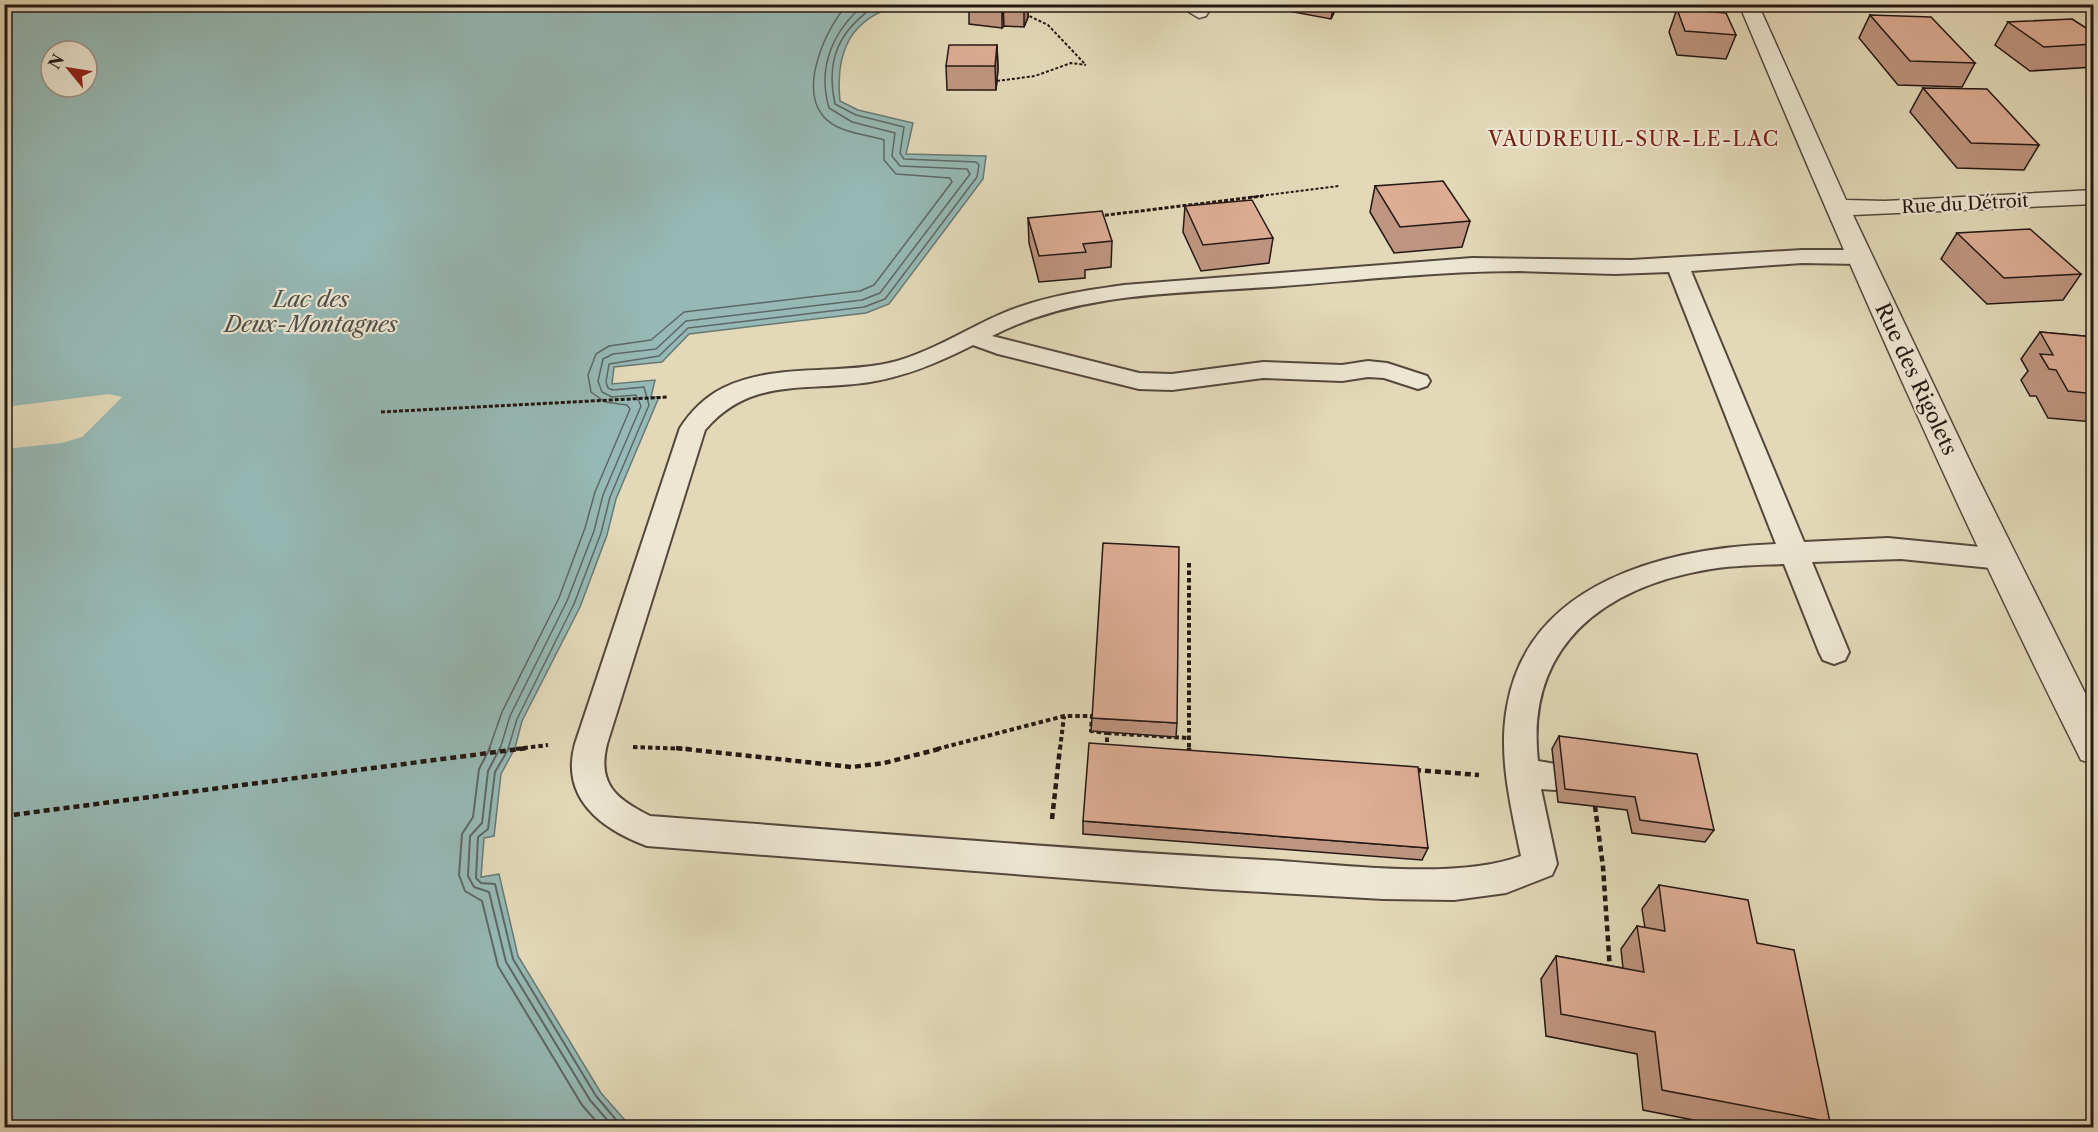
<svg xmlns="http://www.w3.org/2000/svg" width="2098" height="1132" font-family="'Libre Caslon Text',serif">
<rect width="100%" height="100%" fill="#e3d9b9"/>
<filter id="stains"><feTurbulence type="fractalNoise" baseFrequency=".00333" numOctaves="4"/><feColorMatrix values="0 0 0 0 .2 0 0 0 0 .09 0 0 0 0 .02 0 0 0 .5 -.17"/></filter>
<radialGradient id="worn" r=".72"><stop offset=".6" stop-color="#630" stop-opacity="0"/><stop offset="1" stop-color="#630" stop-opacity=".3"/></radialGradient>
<path fill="#96b9b5" stroke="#687974" stroke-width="1.5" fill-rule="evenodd" d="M 5,5 L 900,5 C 850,18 835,52 840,101 L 858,110 L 913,123 L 906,154 L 986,156 L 983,179 L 889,304 L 866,313 L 689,334 L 662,362 L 614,367 L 612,384 L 655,380 L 651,397 L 659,397 L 616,499 L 607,535 L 580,607 L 522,721 L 515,748 L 501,774 L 494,836 L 484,838 L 481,877 L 499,874 L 518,956 L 601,1093 L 631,1127 L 5,1128 ZM 51,51 L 87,51 L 87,87 L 51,87 Z"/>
<path fill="#e3d9b9" d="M 109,394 L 122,397 L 82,437 L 62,443 L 5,449 L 5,407 Z"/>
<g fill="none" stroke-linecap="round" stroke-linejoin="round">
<path stroke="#5d6864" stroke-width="1.5" d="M 489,749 L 502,712 L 559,598 L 585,528 L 595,492 L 630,409 L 627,405 L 605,402 L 591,392 L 588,375 L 596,354 L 609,346 L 651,340 L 684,312 L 860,291 L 874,285 L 952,182 L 950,178 L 896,174 L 884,160 L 884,140 C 865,134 837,133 823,116 C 799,87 826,27 848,4
M 500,749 L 510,716 L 567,601 L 594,531 L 603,495 L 641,406 L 636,395 L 612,397 L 602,392 L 598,381 L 603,359 L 613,354 L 656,349 L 686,321 L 862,300 L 880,293 L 970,174 L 967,169 L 900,166 L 892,156 L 895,133 L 852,122 L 829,108 C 817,67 833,30 865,4
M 508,749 L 517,719 L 574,604 L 601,533 L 610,497 L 649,405 L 644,387 L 613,390 L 608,388 L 606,382 L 609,364 L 659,356 L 688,328 L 864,307 L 885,299 L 977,177 L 979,165 L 976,162 L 904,159 L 900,153 L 904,127 L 856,115 L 835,104 C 825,58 840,29 878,4"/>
<path stroke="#5d6864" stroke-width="2" d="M 490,748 L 479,769 L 473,817 L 462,834 L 459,875 L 465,891 L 482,901 L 498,966 L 582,1105 L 602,1128
M 500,748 L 488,771 L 482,823 L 470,836 L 468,876 L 474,887 L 489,892 L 506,962 L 590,1100 L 614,1128
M 509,748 L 495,772 L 488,829 L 478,837 L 476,878 L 481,883 L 495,884 L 513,959 L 596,1096 L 623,1128"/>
<g stroke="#54483c" stroke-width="4">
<path id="service" d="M 1802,250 L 1859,250 L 1867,252 L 1870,257 L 1867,262 L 1859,264 L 1802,263 L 1691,271 L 1804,542 L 1888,538 L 2001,549 L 2011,552 L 2015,559 L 2011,566 L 2001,569 L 1901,559 L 1812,562 L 1849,652 L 1845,660 L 1834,664 L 1823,660 L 1819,652 L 1784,564 C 1760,565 1735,565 1711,569 C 1605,586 1525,645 1538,761 L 1567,766 L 1571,776 L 1567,786 L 1555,790 L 1541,789 L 1557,864 L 1552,875 L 1506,893 L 1454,900 L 1383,899 L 1210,889 L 647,846 C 601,829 560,798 575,744 L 680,428 C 691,411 705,397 723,388 C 774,363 835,375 889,363 C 928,354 964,330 1001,314 C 1040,297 1082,291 1124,285 L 1472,258 L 1631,260 ZM 1520,271 L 1615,274 L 1669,272 L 1776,544 C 1668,548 1528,581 1507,707 C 1498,756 1511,807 1521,856 C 1454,881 1337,864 1264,860 C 1059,849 855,831 650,816 C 616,799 597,784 607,744 L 705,430 C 751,376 807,392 870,382 C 907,376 940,362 973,345 L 998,354 L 1139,389 L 1172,390 L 1263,378 L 1342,381 L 1368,377 L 1384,378 L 1418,389 L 1427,386 L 1430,381 L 1427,376 L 1387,363 L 1368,361 L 1342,365 L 1263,362 L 1172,374 L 1139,373 L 992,336 C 1081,290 1185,294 1283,286 C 1362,280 1440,271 1520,271 Z"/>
</g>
<g stroke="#54483c" stroke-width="3">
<path id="minor" d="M 1194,4 L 1213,4 L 1206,16 L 1199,18 L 1189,12 Z
M 1739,4 L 1758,4 L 1846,200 L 1885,201 L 2094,190 L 2094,204 L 1853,215 L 1975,472 L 2094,711 L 2094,764 L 2081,760 C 1957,513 1846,259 1739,4 Z
M 1803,4 L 1975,4 L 1966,10 L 1812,10 Z"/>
</g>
<path stroke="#241813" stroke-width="2" stroke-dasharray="3 2" stroke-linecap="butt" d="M 1641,4 L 1714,10
M 1025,14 L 1048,25 L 1085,64
M 997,81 L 1035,76 L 1071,63 L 1086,65
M 1251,197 L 1339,186"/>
<path stroke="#241813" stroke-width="3" stroke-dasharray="4 2" stroke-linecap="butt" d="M 1099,216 L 1263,196
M 381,412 L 668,397"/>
<path stroke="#241813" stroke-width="4" stroke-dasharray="4.5 3" stroke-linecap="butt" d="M 1189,563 L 1189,749
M 1107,733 L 1188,738
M 633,747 L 690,749
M 516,749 L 548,745
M 937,749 L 1064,716 L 1092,716 L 1091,731 L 1107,733 L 1107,747
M 1060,749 L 1064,716"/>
<path stroke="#241813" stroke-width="4.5" stroke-dasharray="6 4" stroke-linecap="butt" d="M 676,748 L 852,767 L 884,763 L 943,748
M 1189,748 L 1189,754
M 1415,770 L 1479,775
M 1595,806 L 1603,867 L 1610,970
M 4,816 L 527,748
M 1052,819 L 1060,748"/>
<use href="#service" fill="#ede6d2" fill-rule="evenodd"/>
<use href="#minor" fill="#ede6d2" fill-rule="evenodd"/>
</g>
<path fill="#be9580" stroke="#241813" stroke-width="1.5" d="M 969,4 L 1028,4 L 1028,17 L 1024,27 L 1004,26 L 1002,28 L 969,24 Z
M 1277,4 L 1338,4 L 1331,19 L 1277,9 Z
M 1700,4 L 1720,4 L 1720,6 Z
M 1677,9 L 1736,35 L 1726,59 L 1677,55 L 1669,32 Z
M 1870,15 L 1975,63 L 1962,87 L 1898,85 L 1859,38 Z
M 2008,22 L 2094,33 L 2094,67 L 2030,71 L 1995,45 Z
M 997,45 L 998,69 L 996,90 L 947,90 L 946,66 Z
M 1923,88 L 2039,145 L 2024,170 L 1957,168 L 1910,112 Z
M 1375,186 L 1470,221 L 1462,247 L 1394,253 L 1370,212 Z
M 1185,206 L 1273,238 L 1269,263 L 1201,271 L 1183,232 Z
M 1028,218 L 1112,241 L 1111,267 L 1085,270 L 1085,278 L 1039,282 L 1029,243 Z
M 1957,233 L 2081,274 L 2063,300 L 1987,304 L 1941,259 Z
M 2040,332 L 2094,337 L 2094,422 L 2048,418 L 2036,396 L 2030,396 L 2021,380 L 2028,371 L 2021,359 Z
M 1092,718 L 1177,723 L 1176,737 L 1091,731 Z
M 1559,736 L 1714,830 L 1705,842 L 1632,833 L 1627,810 L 1558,802 L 1552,749 Z
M 1083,821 L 1428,848 L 1422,860 L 1083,834 Z
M 1659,885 L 1757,943 L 1830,1122 L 1823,1128 L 1734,1128 L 1643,1110 L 1637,1054 L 1546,1036 L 1541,979 L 1556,956 L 1623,968 L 1621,949 L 1637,926 L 1645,928 L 1642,909 Z"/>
<path fill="#9b7968" stroke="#241813" stroke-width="1.5" d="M 1003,4 L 1004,26 L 1002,28 L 1002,5 Z
M 1024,4 L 1028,4 L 1028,17 L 1024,27 Z
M 1334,4 L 1338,4 L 1331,19 Z
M 997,45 L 998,69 L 996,90 L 995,66 Z"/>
<path fill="#ddad95" stroke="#241813" stroke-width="1.5" d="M 1677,9 L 1726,13 L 1736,35 L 1685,31 Z
M 1870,15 L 1931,17 L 1975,63 L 1910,61 Z
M 2072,19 L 2094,33 L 2094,44 L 2044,47 L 2008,22 Z
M 949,45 L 997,45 L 995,66 L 946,66 Z
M 1923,88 L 1987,89 L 2039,145 L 1971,143 Z
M 1443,181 L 1470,221 L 1400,227 L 1375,186 Z
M 1252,200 L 1273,238 L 1203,245 L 1185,206 Z
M 1102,211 L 1112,241 L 1083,244 L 1086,252 L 1039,256 L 1028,218 Z
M 2030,229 L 2081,274 L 2004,278 L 1957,233 Z
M 2040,332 L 2094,337 L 2094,394 L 2068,391 L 2056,370 L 2049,369 L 2040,354 L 2053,355 Z
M 1103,543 L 1179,547 L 1177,723 L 1092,718 Z
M 1559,736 L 1697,754 L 1714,830 L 1640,820 L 1635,797 L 1565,789 Z
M 1089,743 L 1418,767 L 1428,848 L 1083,821 Z
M 1659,885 L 1748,900 L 1757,943 L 1794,950 L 1830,1122 L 1662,1090 L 1655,1032 L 1561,1014 L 1556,956 L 1644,972 L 1637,926 L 1665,931 Z"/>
<g text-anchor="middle" stroke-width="4.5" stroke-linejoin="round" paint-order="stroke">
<g font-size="18" fill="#241813" stroke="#ede6d2">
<text transform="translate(1965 204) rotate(-3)" y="6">Rue du Détroit</text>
</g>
<g font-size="20" letter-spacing="1.5" fill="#7a1f14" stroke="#ede6d2">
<text x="1634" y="146">VAUDREUIL-SUR-LE-LAC</text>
</g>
<g font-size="21" fill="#241813" stroke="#ede6d2">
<text transform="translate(1916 379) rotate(65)" y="7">Rue des Rigolets</text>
</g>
<g font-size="22" font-style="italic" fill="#4c504c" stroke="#ede6d2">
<text x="311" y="307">Lac des<tspan x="311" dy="25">Deux-Montagnes</tspan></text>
</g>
</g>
<rect width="2098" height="1132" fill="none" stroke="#e3d9b9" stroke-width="24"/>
<rect x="6" y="6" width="2086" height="1120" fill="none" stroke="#241813" stroke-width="3"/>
<rect x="12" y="12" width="2074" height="1108" fill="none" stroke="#241813" stroke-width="1.5"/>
<g transform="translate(69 69) rotate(300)"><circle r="28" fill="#ede6d2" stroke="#9d9486" stroke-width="1.5"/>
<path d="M0-4.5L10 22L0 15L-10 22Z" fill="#8f2418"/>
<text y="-9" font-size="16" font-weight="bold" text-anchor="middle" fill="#241813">N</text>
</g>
<rect width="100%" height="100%" filter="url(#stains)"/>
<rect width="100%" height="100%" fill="url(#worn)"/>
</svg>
